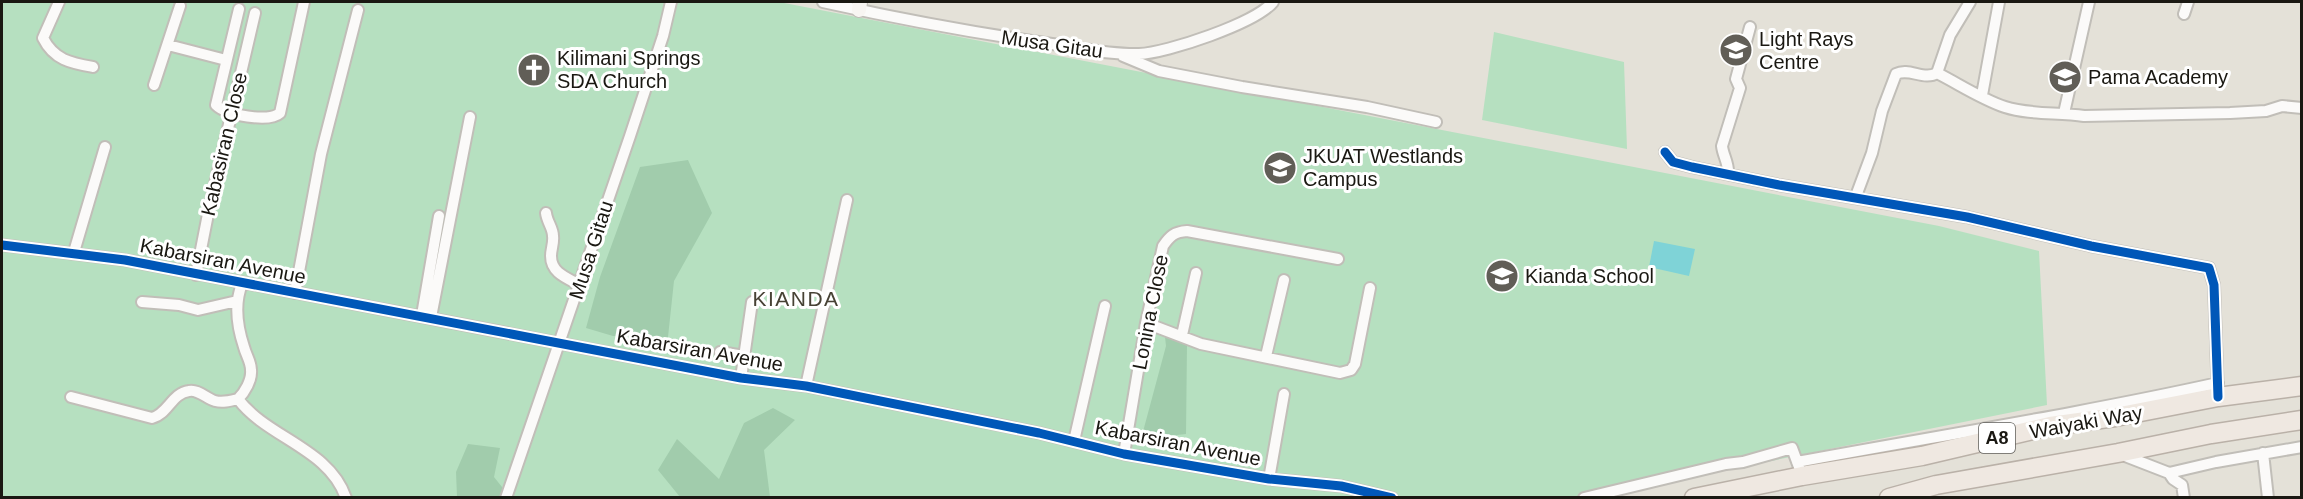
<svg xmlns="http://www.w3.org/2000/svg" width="2303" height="499" font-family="Arial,sans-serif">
<rect width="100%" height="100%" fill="#e4e1d8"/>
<path fill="#b6e0c0" d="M 2,2 L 779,2 L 1939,226 L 2039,251 L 2047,405 L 1589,498 L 2,497 Z
M 1494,32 L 1624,62 L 1627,149 L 1482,120 Z"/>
<path fill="#a1ccac" d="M 688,160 L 712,213 L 674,281 L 668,337 L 613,336 L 586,328 L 600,277 L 640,167 Z
M 1164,328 L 1187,345 L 1186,434 L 1141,439 L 1166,346 Z
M 773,408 L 795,420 L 764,450 L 770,497 L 680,497 L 658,470 L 677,439 L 719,479 L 744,423 Z
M 468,444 L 500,448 L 494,477 L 510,497 L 457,497 L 456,472 Z"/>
<path fill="#7fd3d7" d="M 1654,241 L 1695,249 L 1689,276 L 1649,267 Z"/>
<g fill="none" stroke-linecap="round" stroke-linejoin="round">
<g stroke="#c1beb8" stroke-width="14">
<path id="street" d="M 59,2 L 43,38 C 54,60 71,63 93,67
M 823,2 C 899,19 975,33 1052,44 C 1080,48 1110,55 1139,54 C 1167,53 1256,23 1273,2
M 239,9 L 216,105 C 226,115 269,123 280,113 L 304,2
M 2184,14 L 2188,2
M 168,45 L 226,60
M 1123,56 L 1159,71 L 1242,87 L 1367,107 L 1436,122
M 1937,73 C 1959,84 1981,99 2005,107 C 2030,115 2058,112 2084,116 L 2230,113 L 2266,111 L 2282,106 L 2302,108
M 154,85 L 180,6
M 1982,95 L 1999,2
M 2064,113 L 2089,2
M 1665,152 L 1673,162 L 1692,167 L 1779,185 L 1967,217 L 2091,246 L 2209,268 L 2214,285 L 2218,397
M 1728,174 C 1729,163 1723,156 1722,146 L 1740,88 L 1736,79 L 1750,27
M 1856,196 L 1872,153 L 1882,111 L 1896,74 C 1909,67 1924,81 1937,73 L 1950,35 L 1970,2
M 546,213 C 547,222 553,228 553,236 C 554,243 551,249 551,256 C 551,273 567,278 580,285
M 2,245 L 125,260 L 741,378 L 806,386 L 1039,433 L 1124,454 L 1269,479 L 1341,486 L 1392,498
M 74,252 L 105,147
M 196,275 L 208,214 L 255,13
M 295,293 L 321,154 L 358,10
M 142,302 L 179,305 L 198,310 L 237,301
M 422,315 L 439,216
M 431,317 L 470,117
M 1146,323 L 1201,344 L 1340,373 L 1351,370 L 1355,364 L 1370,288
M 1182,335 L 1196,273
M 720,352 L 744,356
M 1266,356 L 1284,280
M 741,378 L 752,302
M 806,386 L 847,200
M 71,397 L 152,418 C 168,414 172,393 189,391 C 198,389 207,399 215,401 C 223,403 230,401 238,399 C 245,392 252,380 251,370 C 251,362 246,355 244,347 C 237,326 234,304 242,284
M 238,399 C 267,438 329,448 346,498
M 1074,441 L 1105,306
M 2263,453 L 2268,498
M 1124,454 L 1146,323 L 1163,246 C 1170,236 1174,232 1187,231 L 1338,259
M 2120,454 L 2169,473 L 2173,479 L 2182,485 L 2184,498
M 1797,462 C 1937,436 2078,414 2218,383
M 2169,473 L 2216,462 L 2302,447
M 1269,479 L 1284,394
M 506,498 L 630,136 L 663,36 L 671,2
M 1584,498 L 1726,464 L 1743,462 L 1792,448 L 1799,467"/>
</g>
<g stroke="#c1beb8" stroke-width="16">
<path id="secondary" d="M 859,10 L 860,2"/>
</g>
<g stroke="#bab1a8" stroke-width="21">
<path id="highway" d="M 1694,498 L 1802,476 L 1922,456 L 2050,426 L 2115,417 L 2218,397 L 2302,386
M 1889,498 L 1936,485 L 2118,453 L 2211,434 L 2302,420"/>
</g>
<use href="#street" stroke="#fbfaf9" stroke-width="10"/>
<use href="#secondary" stroke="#f8f5f2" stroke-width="14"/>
<use href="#highway" stroke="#efe8e1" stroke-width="18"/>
<g stroke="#fff" stroke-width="13">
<path id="cycleway" d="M 1665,152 L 1673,162 L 1692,167 L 1779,185 L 1967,217 L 2091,246 L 2209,268 L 2214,285 L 2218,397
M 2,245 L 125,260 L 741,378 L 806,386 L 1039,433 L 1124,454 L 1269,479 L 1341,486 L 1392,498"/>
</g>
<use href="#cycleway" stroke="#0057b8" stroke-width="9"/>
</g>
<defs>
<g id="school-disc" transform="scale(1.725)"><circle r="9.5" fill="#615e57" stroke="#fff"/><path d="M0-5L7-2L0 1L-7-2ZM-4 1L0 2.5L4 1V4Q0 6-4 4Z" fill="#fff"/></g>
<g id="church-disc" transform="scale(1.725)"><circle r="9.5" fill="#615e57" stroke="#fff"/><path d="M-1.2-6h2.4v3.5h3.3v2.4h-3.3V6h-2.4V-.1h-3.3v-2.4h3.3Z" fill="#fff"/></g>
<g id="university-disc" transform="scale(1.725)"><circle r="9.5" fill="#615e57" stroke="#fff"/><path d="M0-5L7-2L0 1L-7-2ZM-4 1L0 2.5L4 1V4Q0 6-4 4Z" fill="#fff"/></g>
</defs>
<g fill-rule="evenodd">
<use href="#school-disc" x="1736" y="50"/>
<use href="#church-disc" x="534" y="70"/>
<use href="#school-disc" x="2065" y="77"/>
<use href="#university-disc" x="1280" y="168"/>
<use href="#school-disc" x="1502" y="276"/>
</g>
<g text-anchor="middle" stroke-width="6" stroke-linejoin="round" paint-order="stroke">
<rect fill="#fff" stroke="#5f5d59" stroke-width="1.5" x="1979" y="423" width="36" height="30" rx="4.5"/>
<g font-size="18" font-weight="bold" fill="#1a1812">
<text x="1997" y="444">A8</text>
</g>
<g font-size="20" fill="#1a1812" stroke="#fff" text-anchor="start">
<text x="1759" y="46">Light Rays<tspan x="1759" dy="23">Centre</tspan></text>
<text x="557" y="65">Kilimani Springs<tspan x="557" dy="23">SDA Church</tspan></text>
<text x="2088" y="84">Pama Academy</text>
<text x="1303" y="163">JKUAT Westlands<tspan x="1303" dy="23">Campus</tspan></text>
<text x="1525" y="283">Kianda School</text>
</g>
<g font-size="20" fill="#1a1812" stroke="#fff">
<text transform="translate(1052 44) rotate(8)" y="7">Musa Gitau</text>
<text transform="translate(224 144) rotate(-77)" y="7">Kabasiran Close</text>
<text transform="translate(591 250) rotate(-72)" y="7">Musa Gitau</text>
<text transform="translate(223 261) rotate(11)" y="7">Kabarsiran Avenue</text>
<text transform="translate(1150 312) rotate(-79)" y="7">Lonina Close</text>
<text transform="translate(700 350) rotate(10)" y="7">Kabarsiran Avenue</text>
<text transform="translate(2086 422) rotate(-10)" y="7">Waiyaki Way</text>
<text transform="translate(1178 443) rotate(11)" y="7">Kabarsiran Avenue</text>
</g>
<g font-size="21" letter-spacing="1.5" fill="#474235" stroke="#fff">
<text x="796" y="306">KIANDA</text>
</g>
</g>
<rect width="2303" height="499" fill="none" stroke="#1a1812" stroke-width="6"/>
</svg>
